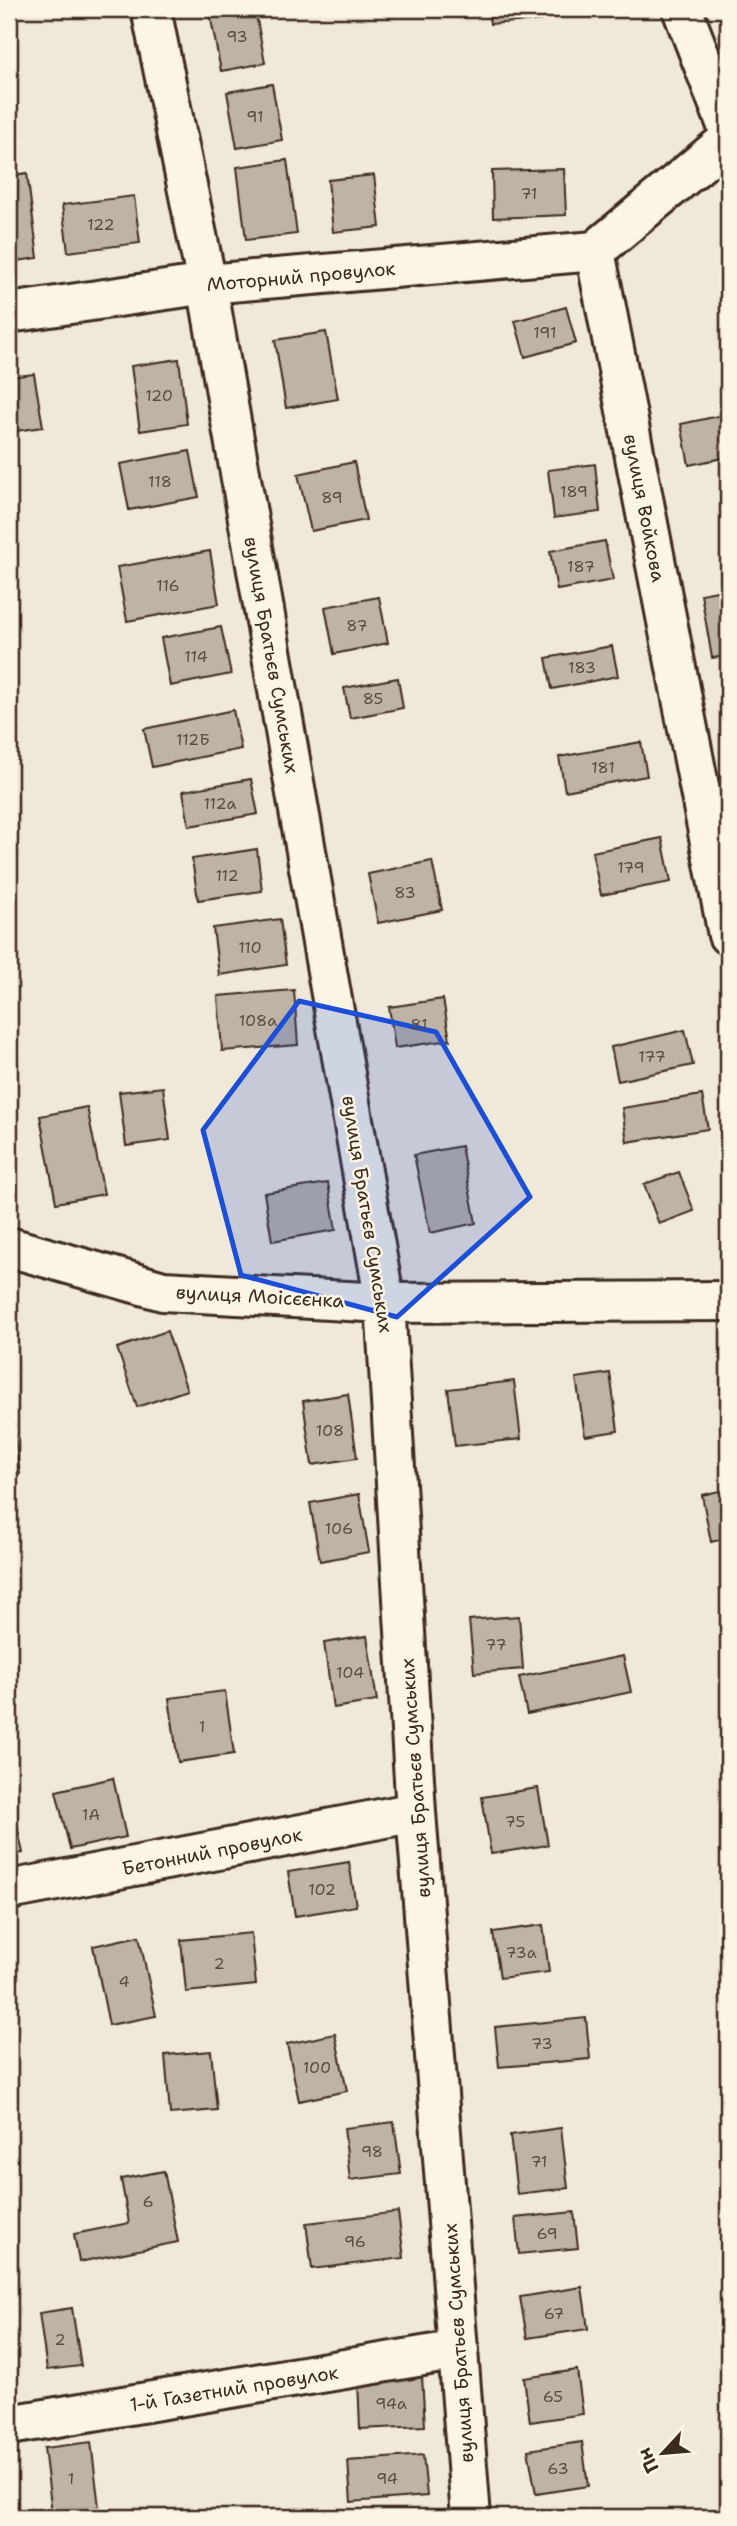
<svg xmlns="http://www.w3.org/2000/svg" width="737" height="2526" font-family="'Shantell Sans',sans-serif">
<rect width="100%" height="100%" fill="#f0e9d9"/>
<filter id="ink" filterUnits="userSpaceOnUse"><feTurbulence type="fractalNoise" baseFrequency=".0143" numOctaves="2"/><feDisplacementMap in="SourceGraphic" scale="14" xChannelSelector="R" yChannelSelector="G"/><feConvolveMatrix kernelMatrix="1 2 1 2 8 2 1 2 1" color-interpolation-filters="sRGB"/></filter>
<g filter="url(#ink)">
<path fill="#beb3a4" stroke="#3b2a1e" stroke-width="2" d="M 209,9 L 255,9 L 265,63 L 221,71 Z
M 488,9 L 541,9 L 542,20 L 490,24 Z
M 272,84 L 282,140 L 237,148 L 227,92 Z
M 287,160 L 297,234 L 246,240 L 237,167 Z
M 564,169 L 566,215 L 493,218 L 492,171 Z
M 27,173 L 38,258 L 10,262 L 9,176 Z
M 374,175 L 380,227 L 333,232 L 328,180 Z
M 134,196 L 140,243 L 68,252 L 62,205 Z
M 566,307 L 576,343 L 525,357 L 515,321 Z
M 326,332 L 338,399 L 286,408 L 275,340 Z
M 179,359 L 187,424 L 140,431 L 131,366 Z
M 34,374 L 43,427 L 9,432 L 9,377 Z
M 728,414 L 728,457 L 689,465 L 681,424 Z
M 190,451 L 199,497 L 129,510 L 120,464 Z
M 354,462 L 366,520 L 311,531 L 298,474 Z
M 595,464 L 600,512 L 554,518 L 548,470 Z
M 605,541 L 613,580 L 557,590 L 550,551 Z
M 210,551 L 219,604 L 127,621 L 117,567 Z
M 728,589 L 728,656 L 712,658 L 701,594 Z
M 379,597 L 388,643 L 334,654 L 325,607 Z
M 221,627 L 231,674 L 170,686 L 161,638 Z
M 612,646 L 618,676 L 552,689 L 546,658 Z
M 398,678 L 403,708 L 350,718 L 344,688 Z
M 233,710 L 241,749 L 152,767 L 144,729 Z
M 641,742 L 647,776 L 565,791 L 559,757 Z
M 251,779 L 258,814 L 189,826 L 183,791 Z
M 662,838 L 671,882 L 601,895 L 592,852 Z
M 257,849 L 262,891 L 198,900 L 192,859 Z
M 432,861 L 442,910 L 378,923 L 368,874 Z
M 280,919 L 286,965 L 219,975 L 213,928 Z
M 294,990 L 298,1045 L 222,1051 L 218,996 Z
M 443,999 L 450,1040 L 395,1048 L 389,1007 Z
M 685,1030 L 693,1065 L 618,1081 L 611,1047 Z
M 163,1087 L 170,1140 L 126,1146 L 119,1092 Z
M 702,1095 L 708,1129 L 627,1142 L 622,1108 Z
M 87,1107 L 104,1194 L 56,1203 L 40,1116 Z
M 461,1146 L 476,1223 L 430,1233 L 414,1155 Z
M 679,1172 L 694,1211 L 659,1224 L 644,1184 Z
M 328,1183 L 336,1230 L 272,1241 L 264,1193 Z
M 167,1331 L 187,1390 L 137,1407 L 117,1348 Z
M 610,1373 L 618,1431 L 585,1436 L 576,1378 Z
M 514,1381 L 521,1439 L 455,1446 L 448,1389 Z
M 9,1394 L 20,1474 L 9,1476 Z
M 348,1394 L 357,1458 L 312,1465 L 303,1401 Z
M 728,1489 L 728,1538 L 711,1542 L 702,1495 Z
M 359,1494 L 369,1552 L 320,1561 L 310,1503 Z
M 519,1616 L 523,1669 L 474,1673 L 469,1620 Z
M 367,1636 L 377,1701 L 333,1708 L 324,1643 Z
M 623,1656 L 631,1692 L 527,1714 L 519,1677 Z
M 225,1691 L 234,1754 L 178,1762 L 169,1698 Z
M 113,1778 L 126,1837 L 70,1849 L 56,1791 Z
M 538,1788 L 548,1845 L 491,1854 L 482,1797 Z
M 9,1789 L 23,1853 L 9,1856 Z
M 349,1862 L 356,1906 L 295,1916 L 288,1872 Z
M 543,1925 L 549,1972 L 500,1978 L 493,1932 Z
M 251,1933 L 256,1985 L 186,1992 L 181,1940 Z
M 139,1936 L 156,2016 L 109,2025 L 93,1946 Z
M 586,2018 L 590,2059 L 499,2067 L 495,2027 Z
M 335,2034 L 347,2091 L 299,2101 L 287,2044 Z
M 211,2051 L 217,2110 L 170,2114 L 165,2055 Z
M 394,2122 L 401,2174 L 350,2180 L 344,2128 Z
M 561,2128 L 568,2188 L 517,2194 L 510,2135 Z
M 164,2171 L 178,2242 L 79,2262 L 74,2234 L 129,2223 L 121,2179 Z
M 398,2212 L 404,2258 L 312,2269 L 306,2223 Z
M 574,2212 L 578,2248 L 519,2254 L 515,2218 Z
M 582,2287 L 588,2329 L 527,2338 L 520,2297 Z
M 72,2308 L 81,2366 L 47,2370 L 39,2313 Z
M 577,2370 L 583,2414 L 530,2422 L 524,2378 Z
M 422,2376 L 425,2426 L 360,2429 L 358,2380 Z
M 91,2442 L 99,2507 L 52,2513 L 44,2448 Z
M 582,2442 L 588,2486 L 536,2494 L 528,2450 Z
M 423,2455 L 427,2496 L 351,2502 L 348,2461 Z"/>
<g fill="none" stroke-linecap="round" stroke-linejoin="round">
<g stroke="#3b2a1e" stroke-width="44">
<path id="minor" d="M 151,9 L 207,284 L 385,1303 L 416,1812 L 471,2517
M 728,140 L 595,251 L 728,935
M 9,313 L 207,284 L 595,251
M 9,1247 L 163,1291 L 385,1303 L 728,1301
M 9,1890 L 416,1812
M 9,2425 L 459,2350"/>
</g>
<g stroke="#3b2a1e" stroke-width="44">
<path id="tertiary" d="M 682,9 L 728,128"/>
</g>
<use href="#minor" stroke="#fcf5e5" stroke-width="38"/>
<use href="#tertiary" stroke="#fcf5e5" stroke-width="38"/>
</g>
</g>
<path fill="#1d4ed8" fill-opacity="0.2" stroke="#1d4ed8" stroke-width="5" stroke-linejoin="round" d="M 299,1001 L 436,1032 L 530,1197 L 397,1317 L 241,1275 L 203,1130 Z"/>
<g text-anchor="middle" stroke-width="5" stroke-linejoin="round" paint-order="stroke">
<g font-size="16" fill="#5c4c40">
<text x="237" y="42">93</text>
<text x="255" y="122">91</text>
<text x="529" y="199">71</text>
<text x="101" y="230">122</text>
<text x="545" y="338">191</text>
<text x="159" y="401">120</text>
<text x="160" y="487">118</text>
<text x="574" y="497">189</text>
<text x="332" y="503">89</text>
<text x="581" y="572">187</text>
<text x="168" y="591">116</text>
<text x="357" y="631">87</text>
<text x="196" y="662">114</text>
<text x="582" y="673">183</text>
<text x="373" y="704">85</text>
<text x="193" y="745">112Б</text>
<text x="603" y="773">181</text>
<text x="220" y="809">112а</text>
<text x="631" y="873">179</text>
<text x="227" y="881">112</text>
<text x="405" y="898">83</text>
<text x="250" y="953">110</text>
<text x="258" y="1026">108а</text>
<text x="419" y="1030">81</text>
<text x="652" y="1062">177</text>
<text x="330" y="1436">108</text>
<text x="339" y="1534">106</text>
<text x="496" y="1650">77</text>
<text x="350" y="1678">104</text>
<text x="202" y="1732">1</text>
<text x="91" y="1820">1А</text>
<text x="515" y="1827">75</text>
<text x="322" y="1895">102</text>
<text x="521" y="1958">73а</text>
<text x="219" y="1969">2</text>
<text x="124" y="1987">4</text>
<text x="542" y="2049">73</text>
<text x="317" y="2073">100</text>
<text x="372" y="2157">98</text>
<text x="539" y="2167">71</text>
<text x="148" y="2207">6</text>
<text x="547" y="2239">69</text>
<text x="355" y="2247">96</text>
<text x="554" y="2319">67</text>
<text x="60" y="2345">2</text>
<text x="553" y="2402">65</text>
<text x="391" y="2409">94а</text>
<text x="558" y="2474">63</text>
<text x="71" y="2484">1</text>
<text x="387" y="2484">94</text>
</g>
<g font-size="19" fill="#3b2a1e" stroke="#fcf5e5">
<text transform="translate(301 276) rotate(-5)" y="7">Моторний провулок</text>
<text transform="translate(645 508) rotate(79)" y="7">вулиця Войкова</text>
<text transform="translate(272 655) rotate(80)" y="7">вулиця Братьєв Сумських</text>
<text transform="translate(368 1214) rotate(81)" y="7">вулиця Братьєв Сумських</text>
<text transform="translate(260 1296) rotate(3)" y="7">вулиця Моісєєнка</text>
<text transform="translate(415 1778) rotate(-94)" y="7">вулиця Братьєв Сумських</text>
<text transform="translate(212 1851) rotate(-11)" y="7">Бетонний провулок</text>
<text transform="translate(458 2343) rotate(-94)" y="7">вулиця Братьєв Сумських</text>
<text transform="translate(234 2388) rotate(-9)" y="7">1-й Газетний провулок</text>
</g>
</g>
<rect width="737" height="2526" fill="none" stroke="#fcf5e5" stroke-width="35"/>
<rect x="18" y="18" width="702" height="2491" fill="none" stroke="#3b2a1e" stroke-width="2.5" filter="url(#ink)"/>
<g transform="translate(663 2453) rotate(244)" stroke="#fcf5e5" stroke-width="5" paint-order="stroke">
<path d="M0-5L12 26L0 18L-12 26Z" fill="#3b2a1e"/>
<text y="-10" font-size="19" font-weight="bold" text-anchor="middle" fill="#3b2a1e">Пн</text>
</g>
</svg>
